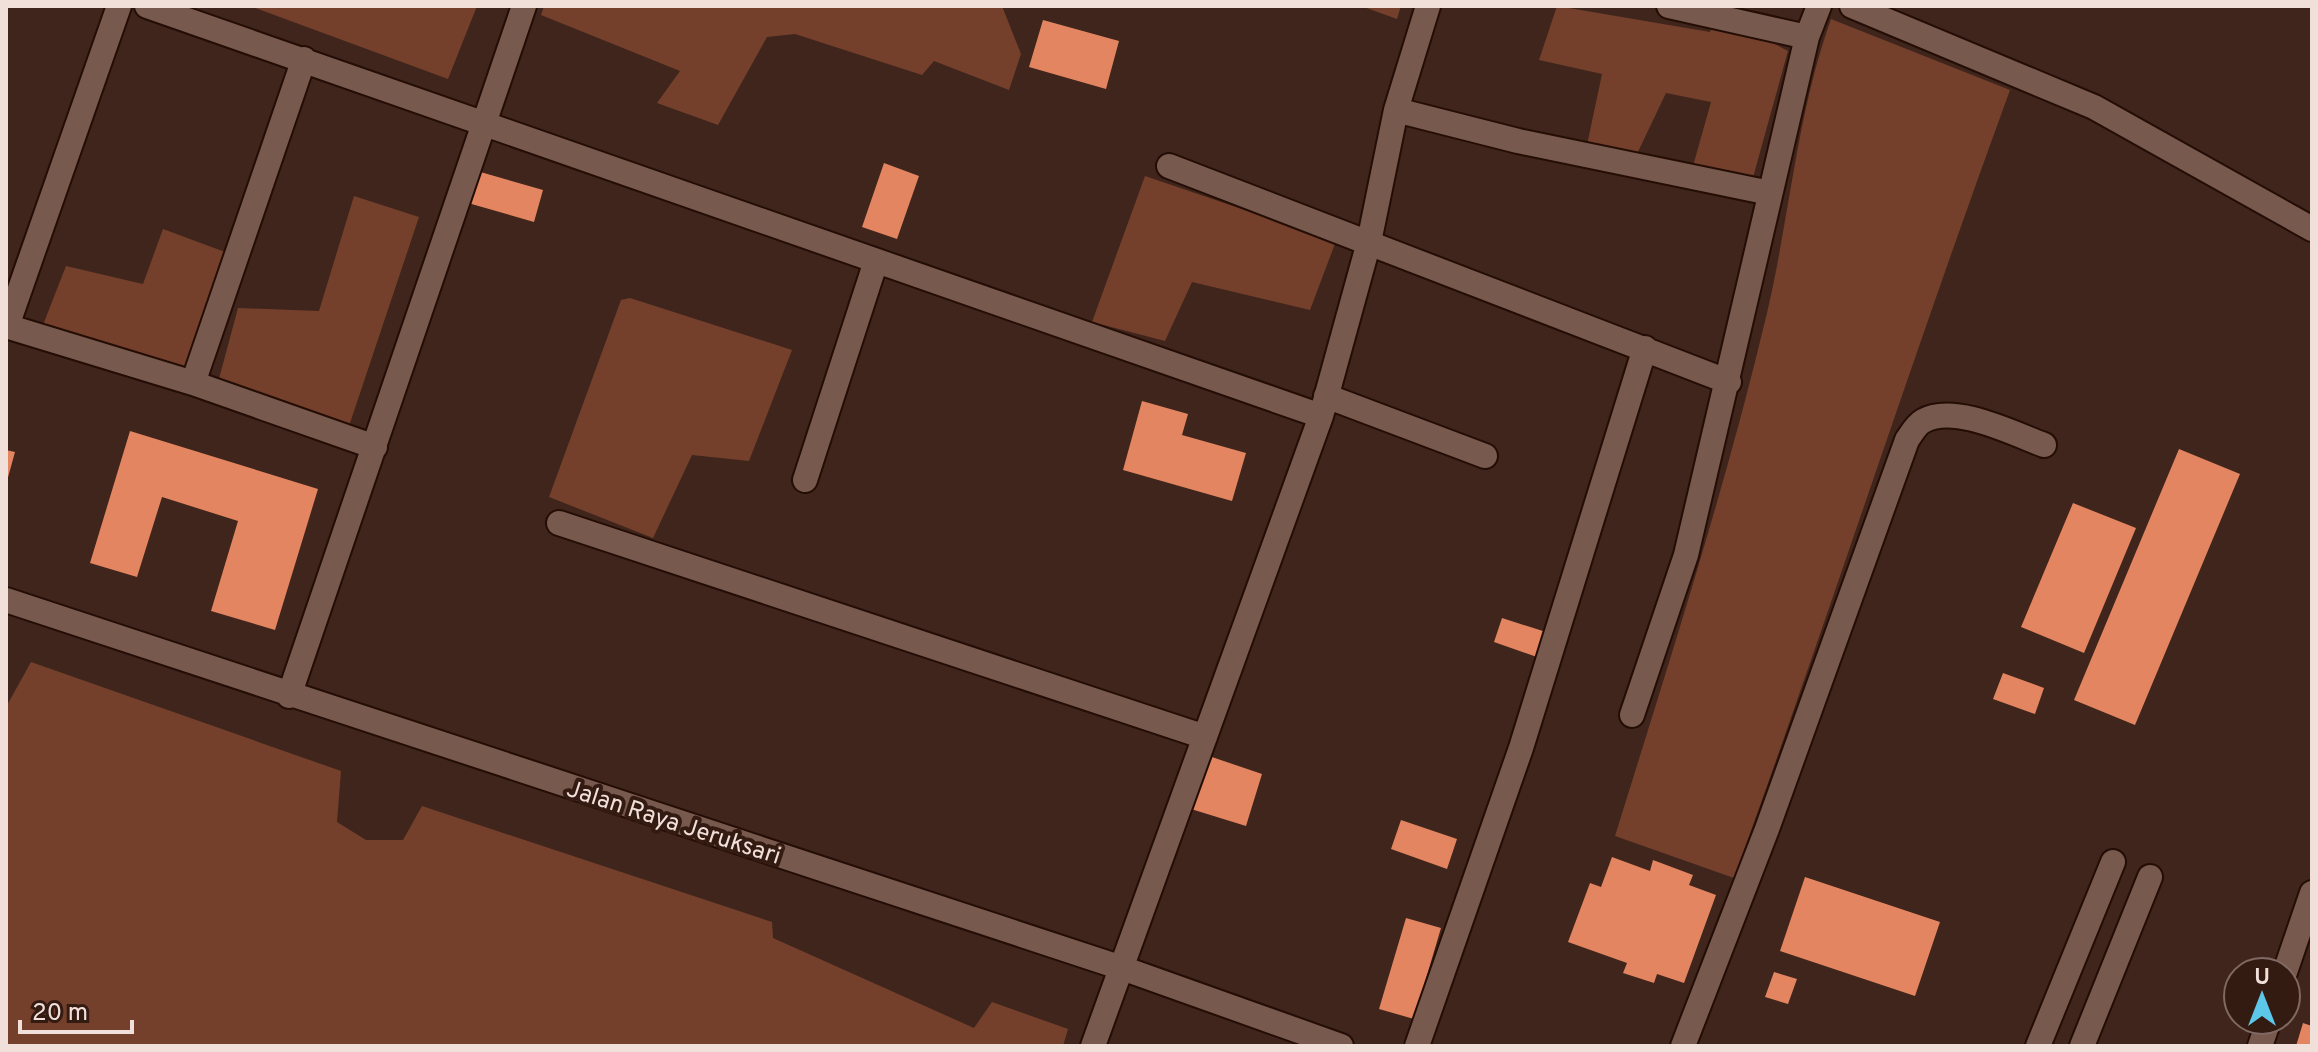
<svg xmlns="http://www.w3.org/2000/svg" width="2318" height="1052" font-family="Overpass,sans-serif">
<rect width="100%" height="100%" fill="#3f251b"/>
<path fill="#74402c" d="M 250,6 L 477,6 L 448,79 Z
M 544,6 L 1002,6 L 1021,54 L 1009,90 L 934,61 L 922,75 L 795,34 L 767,37 L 718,125 L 657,103 L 680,71 L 541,15 Z
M 1361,6 L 1401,6 L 1397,19 Z
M 1557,6 L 1710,32 L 1717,6 L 1735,6 L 1730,20 L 1788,51 L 1752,181 L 1693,166 L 1711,102 L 1666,93 L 1636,156 L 1587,145 L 1602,74 L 1539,60 Z
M 1831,19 L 2010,90 C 1914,352 1829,616 1734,878 L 1615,836 C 1669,662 1725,490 1767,313 C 1790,215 1797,114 1831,19 Z
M 1145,176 L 1336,241 L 1310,310 L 1192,282 L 1165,341 L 1092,322 Z
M 354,196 L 419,217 L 348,429 L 213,401 L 238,308 L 319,311 Z
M 163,229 L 225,252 L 189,373 L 41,330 L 66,266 L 143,284 Z
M 630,298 L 792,350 L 749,461 L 692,455 L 653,538 L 549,497 L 621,300 Z
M 31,662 L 341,771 L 337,822 L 366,840 L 403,840 L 422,806 L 772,922 L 773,938 L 974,1028 L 992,1002 L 1068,1029 L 1063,1046 L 6,1046 L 6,707 Z"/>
<path fill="#e48561" d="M 1043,20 L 1119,41 L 1106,89 L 1029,67 Z
M 884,163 L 919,176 L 897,239 L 862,227 Z
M 477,171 L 543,190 L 534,222 L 468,203 Z
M 1142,401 L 1188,414 L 1182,435 L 1246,453 L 1232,501 L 1123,470 Z
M 130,431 L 318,489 L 275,630 L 211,611 L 238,521 L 162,497 L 137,577 L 90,563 Z
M 2179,449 L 2240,474 L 2135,725 L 2074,700 Z
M 6,450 L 15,452 L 7,481 L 6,481 Z
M 2073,503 L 2136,528 L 2084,653 L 2021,627 Z
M 1502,618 L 1546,632 L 1537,657 L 1494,642 Z
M 2003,673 L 2044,688 L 2035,714 L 1993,699 Z
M 1209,756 L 1262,774 L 1246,826 L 1191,809 Z
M 1401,820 L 1457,839 L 1447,869 L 1391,849 Z
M 1612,857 L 1650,871 L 1653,860 L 1693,875 L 1689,885 L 1716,895 L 1684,983 L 1657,974 L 1654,983 L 1623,973 L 1627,963 L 1568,942 L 1590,883 L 1601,887 Z
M 1805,877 L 1940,922 L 1915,996 L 1780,951 Z
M 1406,918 L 1441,928 L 1414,1019 L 1379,1009 Z
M 1774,972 L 1797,979 L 1788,1004 L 1765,997 Z
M 2303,1023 L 2312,1026 L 2312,1046 L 2296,1046 Z"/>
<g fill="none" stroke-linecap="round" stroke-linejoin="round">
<g stroke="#240d05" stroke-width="28">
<path id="minor" d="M 147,6 L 1321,416
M 1669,6 L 1807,37
M 1852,6 L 2094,107 L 2312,229
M 1396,110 L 1518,141 L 1770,193
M 1169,166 L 1729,382
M 6,326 L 193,383 L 375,447
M 7,326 L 119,6
M 193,383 L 304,59
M 1326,396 L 1485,456
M 805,480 L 876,261
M 559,523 L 1205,737
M 6,600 L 1122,968 L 1341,1046
M 289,696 L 524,6
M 1632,715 L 1686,555 L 1807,37 L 1819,6
M 2285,972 L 2312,893
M 1093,1046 L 1321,416 L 1369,242 L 1396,110 L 1428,6
M 1417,1046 L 1521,748 L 1645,348
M 1683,1046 L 1767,829 L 1907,440 C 1911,434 1917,424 1923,421 C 1954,403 2014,434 2044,445
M 2038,1046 L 2113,862
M 2082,1046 L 2150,877
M 2260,1046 L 2269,1020"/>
</g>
<use href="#minor" stroke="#77594e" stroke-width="24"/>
</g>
<g text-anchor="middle" stroke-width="8" stroke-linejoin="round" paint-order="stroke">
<g font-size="24" fill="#f1dfd9" stroke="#341b12">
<text transform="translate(674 822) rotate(18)" y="8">Jalan Raya Jeruksari</text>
</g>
</g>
<rect width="2318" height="1052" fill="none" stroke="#f1dfd9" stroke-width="16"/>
<g transform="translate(2262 996)"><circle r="38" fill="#341b12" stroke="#806962" stroke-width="2"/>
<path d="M0-6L14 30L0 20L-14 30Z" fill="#5cc7e8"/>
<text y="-12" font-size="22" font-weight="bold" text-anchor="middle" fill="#f1dfd9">U</text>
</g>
<path d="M20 1020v12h112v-12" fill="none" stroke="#f1dfd9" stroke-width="4"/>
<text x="32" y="1020" font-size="24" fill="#f1dfd9" stroke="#341b12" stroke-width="6" paint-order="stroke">20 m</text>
</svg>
